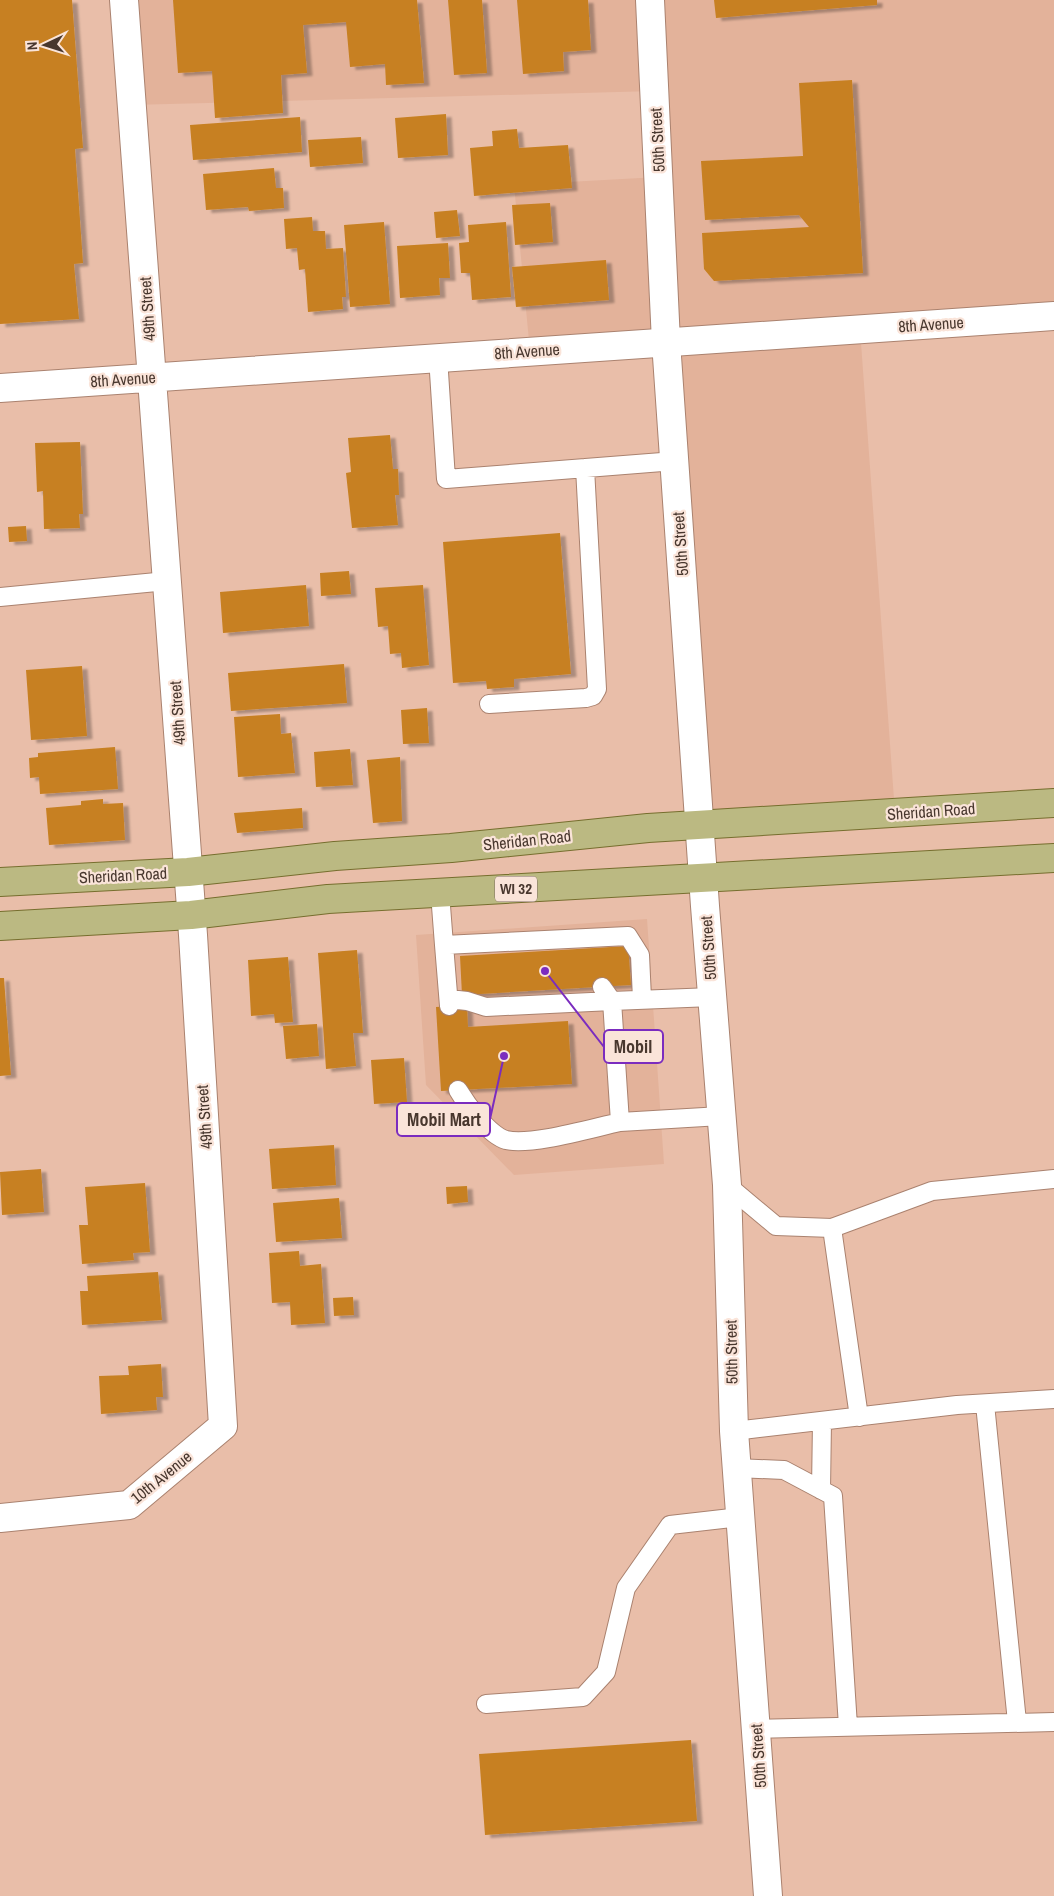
<svg xmlns="http://www.w3.org/2000/svg" width="1054" height="1896" font-family="'Archivo Narrow',sans-serif">
<defs>
<filter id="shadow"><feDropShadow dx="5.5" dy="3" stdDeviation="1" flood-color="#0004"/></filter>
</defs>
<rect width="100%" height="100%" fill="#e9bea9"/>
<path fill="#e3b29a" d="M 124,0 L 1054,0 L 1054,316 L 860,329 L 895,813 L 699,825 L 666,342 L 530,351 L 514,185 L 658,177 L 655,91 L 131,105 Z
M 647,919 L 664,1164 L 514,1175 L 426,1085 L 416,935 Z"/>
<path fill="#c78021" filter="url(#shadow)" d="M 0,0 L 72,0 L 83,148 L 75,149 L 83,263 L 74,264 L 79,319 L 0,324 Z
M 173,0 L 417,0 L 424,83 L 386,85 L 385,64 L 350,67 L 346,22 L 303,25 L 307,73 L 281,75 L 283,113 L 215,118 L 212,71 L 178,73 Z
M 448,0 L 482,0 L 487,73 L 454,75 Z
M 517,0 L 588,0 L 591,50 L 563,52 L 564,71 L 523,74 Z
M 714,0 L 877,0 L 877,5 L 716,18 Z
M 852,80 L 863,273 L 714,281 L 704,269 L 702,233 L 809,227 L 799,215 L 705,220 L 701,161 L 803,156 L 799,83 Z
M 446,114 L 448,155 L 398,158 L 395,118 Z
M 300,117 L 302,152 L 193,160 L 190,125 Z
M 517,129 L 519,148 L 568,145 L 572,188 L 474,196 L 470,148 L 493,146 L 492,131 Z
M 361,137 L 363,163 L 310,167 L 308,140 Z
M 274,168 L 276,188 L 283,188 L 284,208 L 249,211 L 248,207 L 206,210 L 203,174 Z
M 550,203 L 553,242 L 515,245 L 512,205 Z
M 457,210 L 460,236 L 436,238 L 434,212 Z
M 312,217 L 313,231 L 325,231 L 326,249 L 343,248 L 346,297 L 342,297 L 343,309 L 308,312 L 305,269 L 299,270 L 297,248 L 286,249 L 284,219 Z
M 384,222 L 390,304 L 350,307 L 344,225 Z
M 506,222 L 511,297 L 472,300 L 470,273 L 461,273 L 459,243 L 469,242 L 468,225 Z
M 448,243 L 450,278 L 439,278 L 440,295 L 400,298 L 397,246 Z
M 606,260 L 609,300 L 516,307 L 512,267 Z
M 390,435 L 393,469 L 398,469 L 399,495 L 395,495 L 398,525 L 352,528 L 346,473 L 351,472 L 348,438 Z
M 80,442 L 83,514 L 79,514 L 80,528 L 44,529 L 43,491 L 37,492 L 35,443 Z
M 26,526 L 27,541 L 9,542 L 8,527 Z
M 560,533 L 571,674 L 514,679 L 514,687 L 487,689 L 486,681 L 453,683 L 443,542 Z
M 349,571 L 351,594 L 321,596 L 320,573 Z
M 306,585 L 309,626 L 223,633 L 220,592 Z
M 423,585 L 429,665 L 402,668 L 401,653 L 390,654 L 388,626 L 378,627 L 375,588 Z
M 344,664 L 347,703 L 231,711 L 228,673 Z
M 82,666 L 87,736 L 31,740 L 26,670 Z
M 427,708 L 429,743 L 403,744 L 401,710 Z
M 280,714 L 281,734 L 291,733 L 295,773 L 238,777 L 234,717 Z
M 115,747 L 118,789 L 40,794 L 39,777 L 30,778 L 29,758 L 38,757 L 38,753 Z
M 350,749 L 353,785 L 316,787 L 314,752 Z
M 400,757 L 402,821 L 373,823 L 367,760 Z
M 103,799 L 103,804 L 123,803 L 125,840 L 49,845 L 46,808 L 81,805 L 81,801 Z
M 302,808 L 303,828 L 237,833 L 234,813 Z
M 628,946 L 631,985 L 462,995 L 460,956 Z
M 357,950 L 363,1033 L 353,1033 L 356,1066 L 326,1069 L 318,953 Z
M 288,957 L 293,1022 L 275,1023 L 274,1014 L 251,1016 L 248,960 Z
M 0,978 L 4,978 L 11,1075 L 0,1076 Z
M 467,1005 L 468,1027 L 568,1021 L 572,1084 L 441,1091 L 436,1007 Z
M 317,1024 L 319,1056 L 286,1059 L 283,1026 Z
M 404,1058 L 407,1102 L 374,1104 L 371,1060 Z
M 334,1145 L 336,1185 L 272,1189 L 269,1149 Z
M 41,1169 L 44,1212 L 2,1215 L 0,1172 Z
M 145,1183 L 150,1252 L 133,1253 L 134,1260 L 82,1264 L 79,1225 L 88,1225 L 85,1187 Z
M 467,1186 L 468,1202 L 447,1204 L 446,1187 Z
M 339,1198 L 342,1238 L 276,1242 L 273,1203 Z
M 299,1251 L 300,1266 L 321,1264 L 325,1323 L 291,1325 L 290,1302 L 272,1303 L 269,1253 Z
M 158,1272 L 162,1320 L 82,1325 L 80,1291 L 88,1291 L 87,1276 Z
M 353,1297 L 354,1315 L 334,1316 L 333,1298 Z
M 161,1364 L 163,1397 L 156,1397 L 157,1410 L 101,1414 L 99,1376 L 129,1375 L 128,1366 Z
M 691,1740 L 697,1821 L 485,1835 L 479,1754 Z"/>
<g fill="none" stroke-linecap="round" stroke-linejoin="round">
<g stroke="#aa826f" stroke-width="20">
<path id="lane" d="M 438,357 L 446,479 L 675,461
M 0,597 L 167,581
M 489,704 L 586,698 L 593,696 L 597,689 L 585,468
M 440,893 L 444,945 L 628,936 L 640,955 L 642,999
M 444,945 L 449,1006
M 602,987 L 612,1001
M 712,997 L 612,1001 L 620,1122 L 721,1116
M 449,999 L 467,1001 L 486,1007 L 612,1001
M 458,1090 C 467,1105 489,1135 506,1140 C 531,1146 592,1128 620,1122
M 727,1185 L 776,1226 L 832,1228 L 859,1417
M 832,1228 L 932,1191 L 1054,1179
M 985,1404 L 1017,1722
M 734,1431 L 957,1405 L 1054,1399
M 736,1468 L 784,1470 L 833,1496 L 848,1726
M 821,1490 L 822,1421
M 486,1704 L 583,1697 L 606,1672 L 626,1588 L 670,1525 L 740,1517
M 755,1729 L 1054,1722"/>
</g>
<g stroke="#aa826f" stroke-width="30">
<path id="street" d="M 0,388 L 1054,316
M 0,1518 L 129,1505 L 223,1426 L 193,935 L 124,0"/>
</g>
<g stroke="#aa826f" stroke-width="30">
<path id="secondary" d="M 650,0 L 666,342 L 705,906 L 727,1185 L 734,1431 L 768,1896"/>
</g>
<g stroke="#766e2e" stroke-width="30">
<path id="primary" d="M 0,882 L 188,872 L 335,856 L 451,848 L 648,828 L 1054,803
M 0,926 L 191,915 L 328,899 L 1054,858"/>
</g>
<use href="#lane" stroke="#fff" stroke-width="18"/>
<use href="#street" stroke="#fff" stroke-width="28"/>
<use href="#secondary" stroke="#fff" stroke-width="28"/>
<use href="#primary" stroke="#bbb982" stroke-width="28"/>
</g>
<g text-anchor="middle" stroke-width="4.5" stroke-linejoin="round" paint-order="stroke">
<rect fill="#fae4d9" stroke="#7d6b61" stroke-width="1" x="495" y="876.5" width="42" height="25" rx="4"/>
<g font-size="15" font-weight="bold" fill="#48372e">
<text x="516" y="894">WI 32</text>
</g>
<g font-size="16" fill="#48372e" stroke="#fae4d9">
<text transform="translate(657 140) rotate(-93)" y="6">50th Street</text>
<text transform="translate(147 309) rotate(-94)" y="6">49th Street</text>
<text transform="translate(931 324) rotate(-4)" y="6">8th Avenue</text>
<text transform="translate(527 351) rotate(-4)" y="6">8th Avenue</text>
<text transform="translate(123 379) rotate(-4)" y="6">8th Avenue</text>
<text transform="translate(680 544) rotate(-94)" y="6">50th Street</text>
<text transform="translate(177 713) rotate(-94)" y="6">49th Street</text>
<text transform="translate(931 811) rotate(-4)" y="6">Sheridan Road</text>
<text transform="translate(527 840) rotate(-6)" y="6">Sheridan Road</text>
<text transform="translate(123 875) rotate(-3)" y="6">Sheridan Road</text>
<text transform="translate(708 948) rotate(-94)" y="6">50th Street</text>
<text transform="translate(204 1117) rotate(-94)" y="6">49th Street</text>
<text transform="translate(731 1352) rotate(-91)" y="6">50th Street</text>
<text transform="translate(161 1477) rotate(-39)" y="6">10th Avenue</text>
<text transform="translate(758 1756) rotate(-94)" y="6">50th Street</text>
</g>
</g>
<path fill="none" stroke="#7b2cbf" stroke-width="2" d="M545 971L604 1047M504 1056L490 1119"/>
<g fill="#7b2cbf" stroke="#fae4d9" stroke-width="2">
<circle cx="545" cy="971" r="5"/>
<circle cx="504" cy="1056" r="5"/>
</g>
<g fill="#fae4d9" stroke="#7b2cbf" stroke-width="2">
<rect x="604" y="1030" width="59" height="33" rx="5"/>
<rect x="397" y="1103" width="93" height="33" rx="5"/>
</g>
<g font-size="18" text-anchor="middle" font-weight="bold" fill="#48372e">
<text x="633" y="1053">Mobil</text>
<text x="444" y="1126">Mobil Mart</text>
</g>
<g transform="translate(45 45) rotate(266)" stroke="#fae4d9" stroke-width="4" paint-order="stroke">
<path d="M0-4L9 19L0 12L-9 19Z" fill="#48372e"/>
<text y="-8" font-size="14" font-weight="bold" text-anchor="middle" fill="#48372e">N</text>
</g>
</svg>
